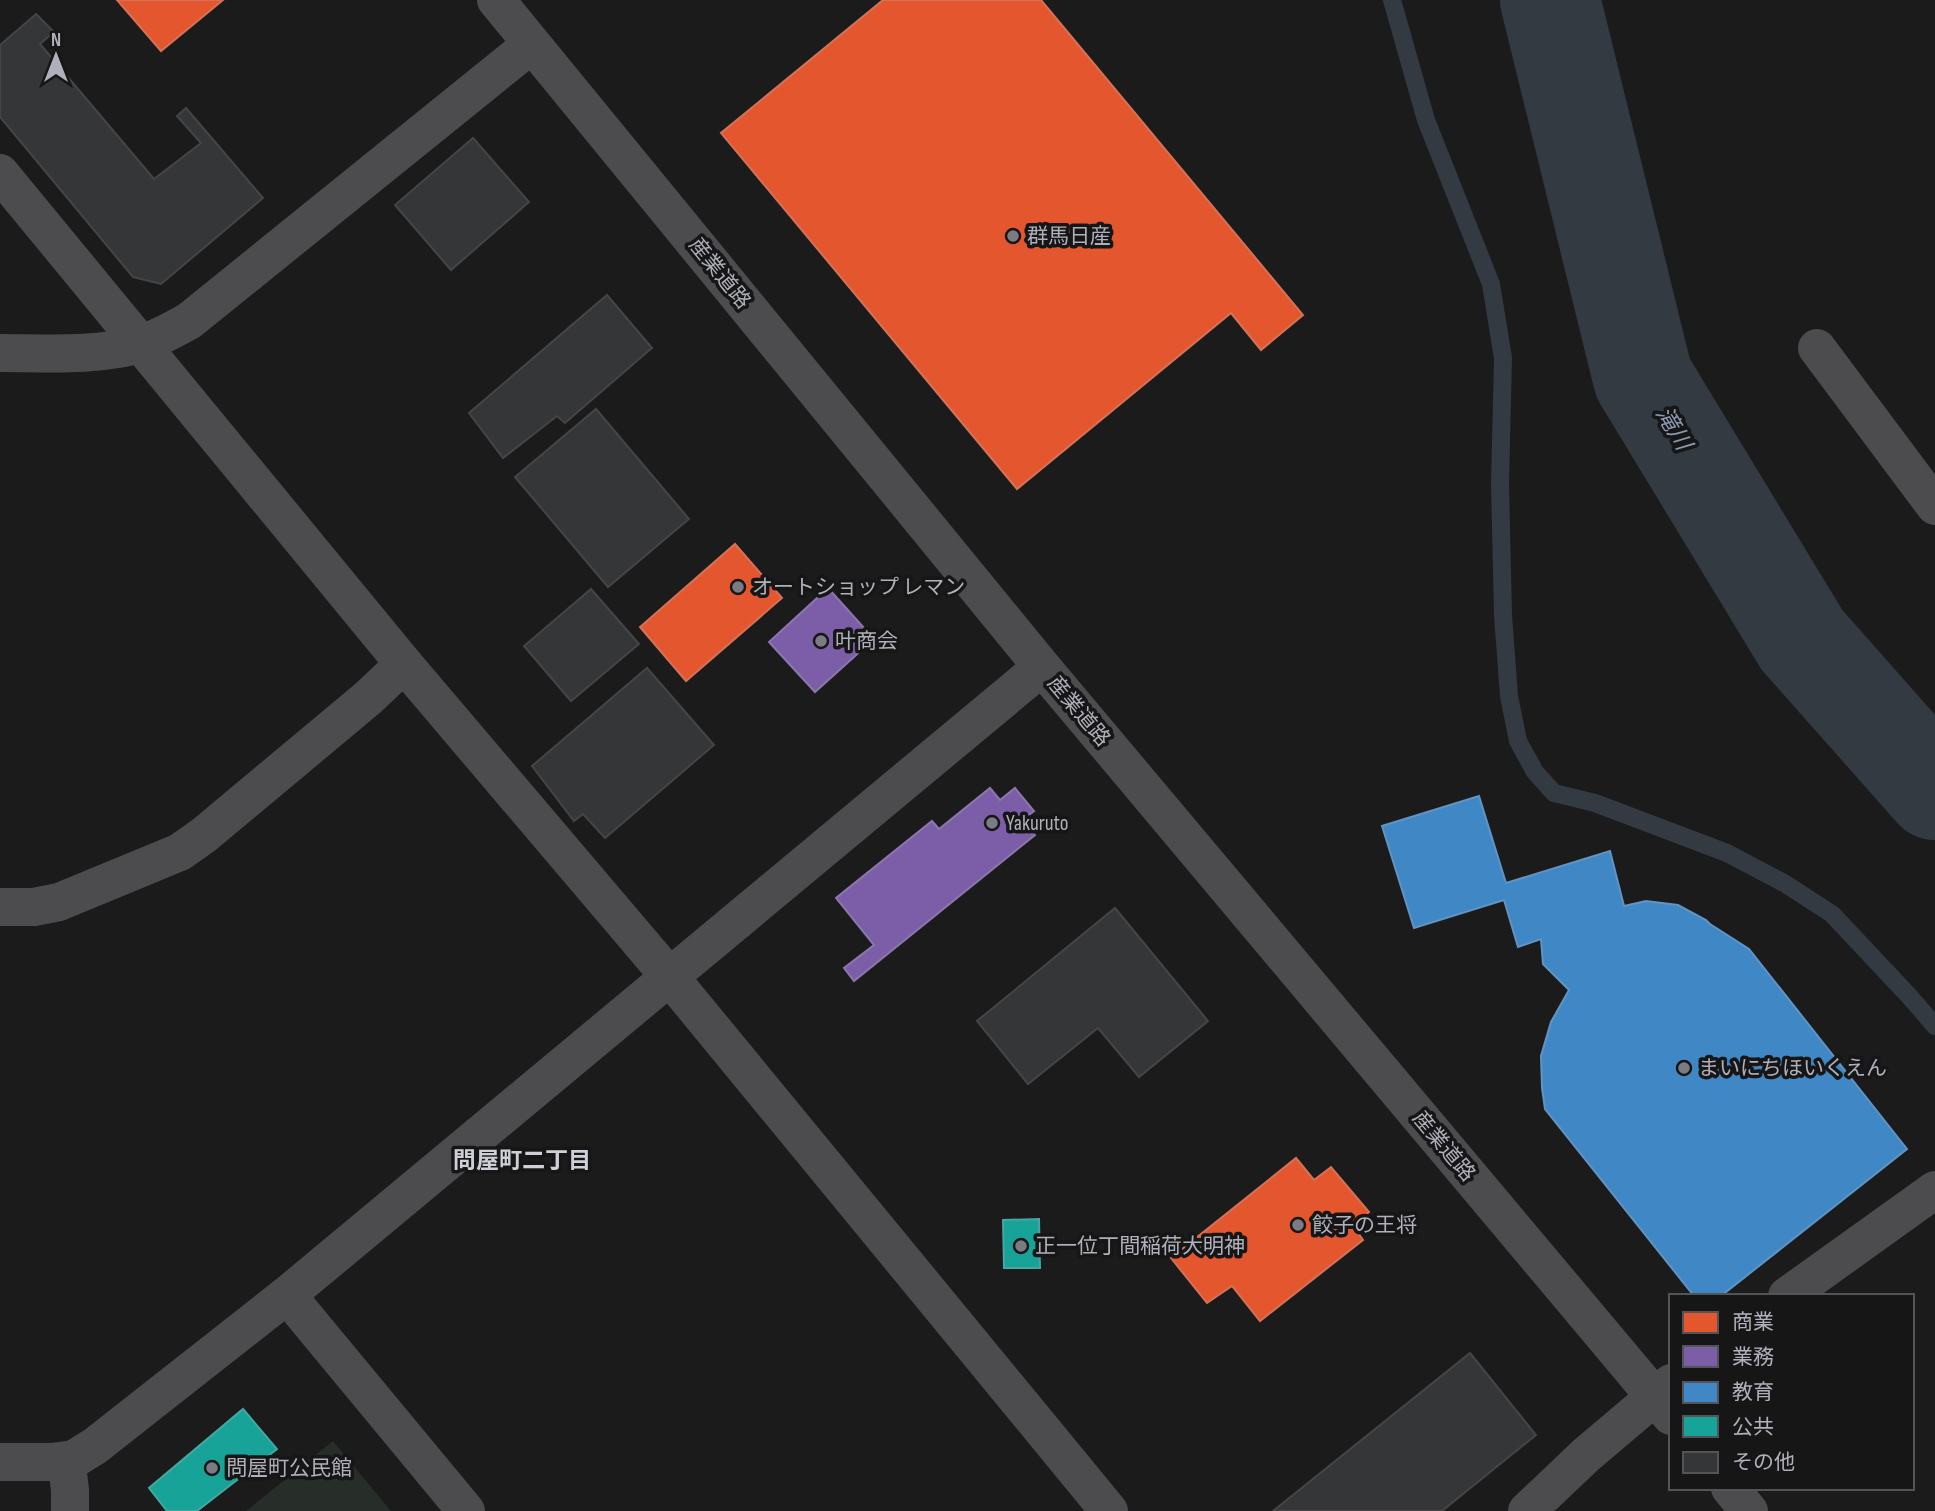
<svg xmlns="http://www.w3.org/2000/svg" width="1935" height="1511" font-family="'Sofia Sans Condensed','Noto Sans JP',sans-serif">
<rect width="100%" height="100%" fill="#1b1b1c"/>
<path fill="#272e2a" d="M 333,1441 L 391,1511 L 246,1511 Z"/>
<path fill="#e4572e" stroke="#d47258" stroke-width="2" d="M 117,0 L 223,0 L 161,51 Z
M 883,0 L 1041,0 L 1303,315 L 1261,350 L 1231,313 L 1017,489 L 721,133 Z
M 735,544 L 782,598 L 686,681 L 640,627 Z
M 1296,1158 L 1314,1180 L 1331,1167 L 1369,1212 L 1354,1227 L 1363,1240 L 1260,1321 L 1232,1286 L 1207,1303 L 1171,1258 Z"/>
<path fill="#7b5ea7" stroke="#8b77ad" stroke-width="2" d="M 828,588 L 874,639 L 815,692 L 769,642 Z
M 990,788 L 1000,800 L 1015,788 L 1034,811 L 1022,820 L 1035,835 L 854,981 L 844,968 L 874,945 L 836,898 L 932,821 L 939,829 Z"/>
<path fill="#3f88c5" stroke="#6194c2" stroke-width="2" d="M 1479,796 L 1506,883 L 1610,851 L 1624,906 L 1646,901 L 1678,905 L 1706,920 L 1710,924 L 1749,949 L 1907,1149 L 1721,1296 L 1694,1296 L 1545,1109 L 1542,1088 L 1541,1056 L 1551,1022 L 1569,990 L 1543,964 L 1541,939 L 1518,947 L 1504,900 L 1414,928 L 1382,826 Z"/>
<path fill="#17a398" stroke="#45a7a2" stroke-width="2" d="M 1039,1219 L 1040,1268 L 1004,1268 L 1003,1220 Z
M 243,1409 L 277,1449 L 197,1511 L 167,1511 L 149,1488 Z"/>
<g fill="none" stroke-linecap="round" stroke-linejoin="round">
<path stroke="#343a42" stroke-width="18" d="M 1392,0 L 1426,120 L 1491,284 L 1503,358 L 1500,484 L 1503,615 L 1509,696 L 1518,741 L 1535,772 L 1554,793 L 1595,803 L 1727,853 L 1784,883 L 1832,914 L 1910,997 L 1935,1026"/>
<path stroke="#343a42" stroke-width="100" d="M 1550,0 L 1643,378 L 1802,640 L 1935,790"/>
</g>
<path fill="#353637" stroke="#454548" stroke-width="2" d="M 36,14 L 54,32 L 40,44 L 154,179 L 201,143 L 177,116 L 186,108 L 263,198 L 161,284 L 133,277 L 0,117 L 0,45 Z
M 473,138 L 529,202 L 451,270 L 395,205 Z
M 607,295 L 652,348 L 565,423 L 557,416 L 503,458 L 469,413 Z
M 596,409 L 689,519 L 608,587 L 515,477 Z
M 591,589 L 639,644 L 571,701 L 524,646 Z
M 647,668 L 714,745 L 605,838 L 583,814 L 574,821 L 532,766 Z
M 1115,908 L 1208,1021 L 1139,1077 L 1098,1028 L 1028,1084 L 977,1021 Z
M 1470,1353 L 1536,1435 L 1442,1511 L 1273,1511 Z"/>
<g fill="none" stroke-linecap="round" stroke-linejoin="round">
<path stroke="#4c4c4e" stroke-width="38" d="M 0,173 L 404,664 L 669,976 L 1109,1511
M 1817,348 L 1935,506
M 0,907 L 34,907 L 59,902 L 180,852 L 204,835 L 368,698 L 404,664
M 70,1511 L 70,1490 L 67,1465 L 74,1459"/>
<path stroke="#4c4c4e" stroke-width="38" d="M 496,0 L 1042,667 L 1671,1416
M 0,353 C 46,353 95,357 140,344 C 157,339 174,329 189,321 L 532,44
M 287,1295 L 466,1511
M 1787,1296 L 1935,1190
M 0,1462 L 51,1462 L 74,1459 L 95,1446 L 287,1295 L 1042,667
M 1730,1488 L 1749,1511
M 1527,1511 L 1586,1455 L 1671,1383"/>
</g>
<g fill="#7b7c83" stroke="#161617" stroke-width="2.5">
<circle cx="1013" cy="236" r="7"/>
<circle cx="738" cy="587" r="7"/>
<circle cx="821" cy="641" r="7"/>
<circle cx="992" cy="823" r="7"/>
<circle cx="1684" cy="1068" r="7"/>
<circle cx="1298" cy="1225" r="7"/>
<circle cx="1021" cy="1246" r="7"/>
<circle cx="212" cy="1468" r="7"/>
</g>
<g text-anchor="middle" stroke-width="7" stroke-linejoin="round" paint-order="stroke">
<g font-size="21" fill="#afb0ba" stroke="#161617" text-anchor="start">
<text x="1027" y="243">群馬日産</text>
<text x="752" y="594">オートショップ レマン</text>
<text x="835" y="648">叶商会</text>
<text x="1006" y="830">Yakuruto</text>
<text x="1698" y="1075">まいにちほいくえん</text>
<text x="1312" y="1232">餃子の王将</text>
<text x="1035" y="1253">正一位丁間稲荷大明神</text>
<text x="226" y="1475">問屋町公民館</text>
</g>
<g font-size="21" fill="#afb0ba" stroke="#161617">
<text transform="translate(720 273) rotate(51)" y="7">産業道路</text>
<text transform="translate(1079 711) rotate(50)" y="7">産業道路</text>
<text transform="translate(1444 1146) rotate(50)" y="7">産業道路</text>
</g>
<g font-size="23" font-style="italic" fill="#8a99b1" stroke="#161617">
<text transform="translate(1674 428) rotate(59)" y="8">滝川</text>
</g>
<g font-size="23" font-weight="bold" fill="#cfd0d7" stroke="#161617">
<text x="522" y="1168">問屋町二丁目</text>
</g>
</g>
<rect x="1669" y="1294" width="245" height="196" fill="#161617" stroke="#535458" stroke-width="2"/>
<rect x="1683" y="1312" width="35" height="21" fill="#e4572e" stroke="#535458" stroke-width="2"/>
<text x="1732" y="1329" font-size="21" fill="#afb0ba">商業</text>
<rect x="1683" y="1346" width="35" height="21" fill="#7b5ea7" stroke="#535458" stroke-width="2"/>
<text x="1732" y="1364" font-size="21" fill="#afb0ba">業務</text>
<rect x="1683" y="1382" width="35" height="21" fill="#3f88c5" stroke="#535458" stroke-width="2"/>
<text x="1732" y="1399" font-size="21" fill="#afb0ba">教育</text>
<rect x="1683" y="1416" width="35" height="21" fill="#17a398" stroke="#535458" stroke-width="2"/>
<text x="1732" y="1434" font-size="21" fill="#afb0ba">公共</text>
<rect x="1683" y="1452" width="35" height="21" fill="#353637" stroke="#535458" stroke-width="2"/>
<text x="1732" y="1469" font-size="21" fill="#afb0ba">その他</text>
<g transform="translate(56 56)" stroke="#161617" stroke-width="5" paint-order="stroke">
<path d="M0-5L12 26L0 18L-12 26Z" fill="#afb0ba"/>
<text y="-10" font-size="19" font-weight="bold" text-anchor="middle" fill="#afb0ba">N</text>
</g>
</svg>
